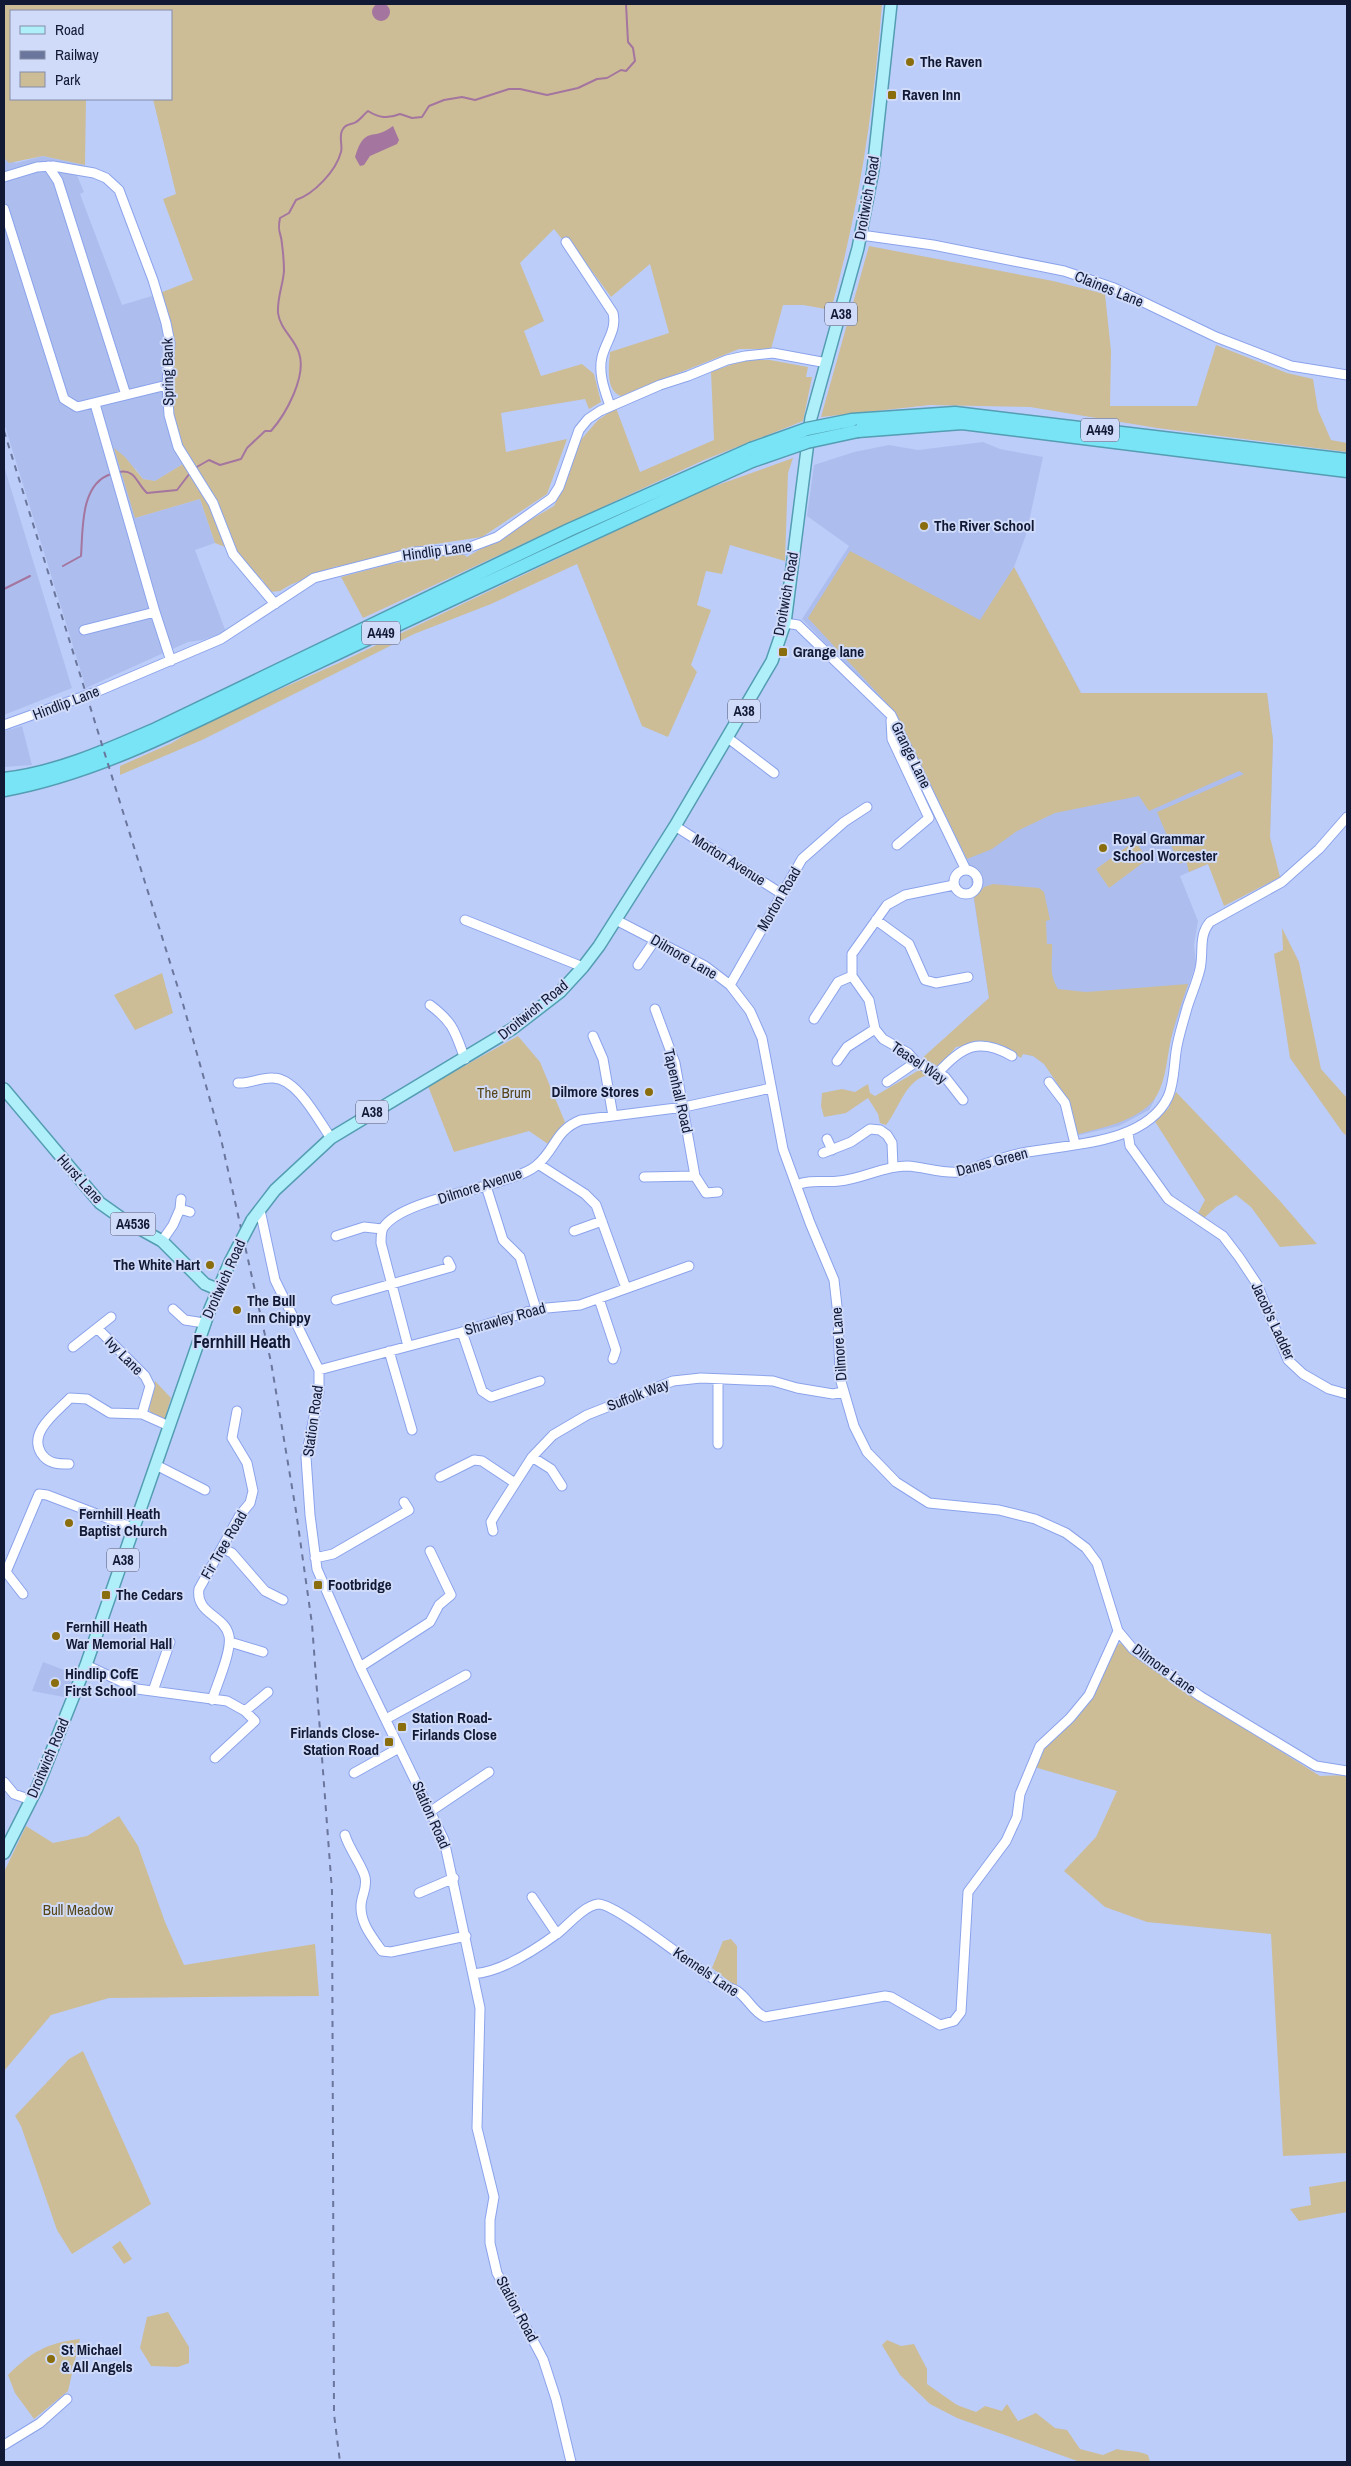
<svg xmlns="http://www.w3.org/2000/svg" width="1351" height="2466" font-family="'Archivo Narrow',sans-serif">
<rect width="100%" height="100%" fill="#bdcdfa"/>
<path fill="#adbeee" d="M 43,156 L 85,165 L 76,173 L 84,192 L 80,194 L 122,305 L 155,295 L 168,347 L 163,393 L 172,445 L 183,464 L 155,481 L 143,479 L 135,468 L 135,518 L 200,499 L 215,543 L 195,550 L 226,632 L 203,640 L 188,642 L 86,688 L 4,423 L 4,158 L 16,163 Z
M 983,442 L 1000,449 L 1043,457 L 1026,535 L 1014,567 L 1081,693 L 1267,693 L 1273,740 L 1270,837 L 1180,876 L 1198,921 L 1194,945 L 1196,963 L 1171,1039 L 1165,1069 L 1154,1101 L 1149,1110 L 1119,1126 L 1075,1136 L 1070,1102 L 1044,1064 L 1033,1056 L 1023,1054 L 989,998 L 968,861 L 893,714 L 802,619 L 849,546 L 807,516 L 814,465 L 854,452 L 889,445 L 918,450 Z
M 4,466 L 72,688 L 4,715 Z
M 22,726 L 32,765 L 4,767 L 4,731 Z
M 43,1662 L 78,1675 L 69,1698 L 32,1691 Z"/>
<path fill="#ccbd97" d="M 4,4 L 882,4 C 874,107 859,210 831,310 L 803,305 L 783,305 L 771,349 L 739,349 L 621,396 C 605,391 609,366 610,352 L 669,333 L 650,264 L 611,297 L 567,237 L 562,239 L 554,229 L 520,263 L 544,321 L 524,331 L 541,376 L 582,364 L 594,374 L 601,402 L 589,409 L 585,399 L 501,413 L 506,452 L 567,439 L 547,494 L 482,537 L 416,547 L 382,558 L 334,567 L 290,585 L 280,591 L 270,592 L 262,579 L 259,580 L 242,563 L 231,543 L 225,547 L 215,543 L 200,499 L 135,518 L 114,448 L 125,457 L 143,479 L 155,481 L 183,464 L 176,438 L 172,410 L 174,349 L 160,293 L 193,280 L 163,199 L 176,194 L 153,99 L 171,99 L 171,11 L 11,11 L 11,99 L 86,99 L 85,165 L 43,156 L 9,163 L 4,158 Z
M 869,246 L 1053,281 L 1105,294 L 1111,351 L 1110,406 L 1197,406 L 1216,345 L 1287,373 L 1313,379 L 1318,410 L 1331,440 L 1347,443 L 1347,452 L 1157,428 L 1030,407 L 930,405 L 821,417 Z
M 744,360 L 770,360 L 808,367 L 806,377 L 812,377 L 803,421 L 704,460 L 363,618 L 341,577 L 390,564 L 460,552 L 467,557 L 554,506 L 567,480 L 578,443 L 598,420 L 616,408 L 640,472 L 714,440 L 711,372 Z
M 793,458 L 788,473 L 785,561 L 730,545 L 722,574 L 706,571 L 697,605 L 711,610 L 691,665 L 697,672 L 668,737 L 642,726 L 577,564 L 491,604 L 414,634 L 202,740 L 120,775 L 120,766 L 172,743 L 204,723 L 341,662 L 693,494 Z
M 850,551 L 980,620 L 1014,567 L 1081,693 L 1267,693 L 1273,740 L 1270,837 L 1280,877 L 1224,906 L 1208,864 L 1189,872 L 1186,861 L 1179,864 L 1157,812 L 1244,774 L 1239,771 L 1149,811 L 1139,796 L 1055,813 L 1017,831 L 992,849 L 967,859 L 895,712 L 808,618 Z
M 1135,841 L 1148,859 L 1109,888 L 1096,869 Z
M 993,884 L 1039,888 L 1044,892 L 1050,920 L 1046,921 L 1047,944 L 1052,944 C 1053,961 1048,973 1058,989 L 1086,992 L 1188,984 C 1182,1002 1175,1021 1171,1039 C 1166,1061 1166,1092 1147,1107 C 1126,1124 1100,1128 1075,1135 L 1070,1102 L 1044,1064 L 1033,1056 L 1023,1054 L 1021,1058 L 999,1044 L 986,1042 L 956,1047 L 939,1067 L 930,1062 L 920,1060 L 989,998 L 974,898 L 984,887 Z
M 1282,928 L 1299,962 L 1321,1069 L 1347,1098 L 1347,1136 L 1343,1133 L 1290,1058 L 1274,954 L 1283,950 Z
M 162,973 L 173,1013 L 135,1030 L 114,995 Z
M 518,1036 L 540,1062 L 565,1122 L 548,1144 L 529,1131 L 454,1152 L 428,1086 Z
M 921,1069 L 932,1074 C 928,1076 923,1076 920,1078 C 903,1088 898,1110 886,1125 L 880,1123 L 878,1114 L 868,1098 L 846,1113 L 824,1117 L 821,1106 L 822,1093 L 842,1089 L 855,1092 L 868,1084 L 870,1093 L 875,1096 Z
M 1176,1092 L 1280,1201 L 1317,1244 L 1280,1247 L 1251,1207 L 1236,1195 L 1216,1207 L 1204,1218 L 1198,1213 L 1205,1200 L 1154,1120 L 1168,1109 Z
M 155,1381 L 171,1398 L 164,1421 L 151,1413 L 149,1409 Z
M 1120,1643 L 1125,1645 L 1171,1682 L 1320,1776 L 1347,1775 L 1347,2153 L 1283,2156 L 1271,1934 L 1147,1922 L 1105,1907 L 1064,1871 L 1096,1837 L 1117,1791 L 1034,1767 L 1045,1746 L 1086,1705 L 1116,1646 Z
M 119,1816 L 138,1846 L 165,1922 L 184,1965 L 315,1944 L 319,1996 L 109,1998 L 51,2015 L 4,2071 L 4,1872 L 26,1826 L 53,1843 L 87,1836 Z
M 731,1939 L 737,1946 L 737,1987 L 712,1968 L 723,1941 Z
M 83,2051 L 151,2204 L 72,2254 L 57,2230 L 21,2126 L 15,2116 L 69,2059 Z
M 1347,2181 L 1347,2212 L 1299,2221 L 1290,2209 L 1311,2205 L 1309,2187 Z
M 120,2241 L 132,2259 L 124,2264 L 112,2247 Z
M 168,2312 L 189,2347 L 189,2363 L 178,2367 L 151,2366 L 140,2348 L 147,2317 Z
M 80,2339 L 68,2391 L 34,2419 L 15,2393 L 8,2375 C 31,2352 47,2343 80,2339 Z
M 887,2340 L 901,2346 L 914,2344 L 927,2369 L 927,2384 L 957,2405 L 976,2412 L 985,2406 L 1002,2411 L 1007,2404 L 1018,2421 L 1036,2413 L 1055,2428 L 1067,2430 L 1080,2449 L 1103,2455 L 1117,2449 C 1128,2452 1138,2450 1148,2455 L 1150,2462 L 1080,2462 L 957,2418 L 930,2404 L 900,2375 L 882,2345 Z"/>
<path fill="#a4759f" d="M372 12a9 9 0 1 1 18 0a9 9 0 1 1-18 0Z
M 393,126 L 399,140 L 397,144 L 370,156 L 364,165 L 360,166 L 355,157 C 365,124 373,142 393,126 Z"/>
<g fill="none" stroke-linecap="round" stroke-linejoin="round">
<path stroke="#a4759f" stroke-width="2" d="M 195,468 L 209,460 L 220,465 L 241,459 L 247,448 L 265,431 L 271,431 C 286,414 307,376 299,353 C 295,339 280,329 278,313 C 277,298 283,285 284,271 C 284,262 283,252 282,244 C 281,231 277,233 280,218 L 289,213 L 296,200 C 314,194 336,171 341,152 C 343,145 338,136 343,129 C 346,123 352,125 356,122 C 360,120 364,114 368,111 C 379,118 388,119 400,114 L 412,118 L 422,117 L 429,106 L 444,100 L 462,97 L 475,100 L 509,89 L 520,89 L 547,95 L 578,88 L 597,79 L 607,78 L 621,70 L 626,71 L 635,61 L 633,48 L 628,42 L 626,4
M 119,472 C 136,469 136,483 147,493 L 177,490 L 190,473
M 63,566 L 81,556 C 83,529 80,484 111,474
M 4,589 L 30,576"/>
<g stroke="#8ba3eb" stroke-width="11">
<path id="minor" d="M 48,166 L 58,181 L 126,395
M 4,177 L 37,167 L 53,166 L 94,173 L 106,178 L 119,190 L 153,280 L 166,323 L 170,343 L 167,385 L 169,415 L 178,447 L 213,503 L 233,554 L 275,604
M 4,209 L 64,399 L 77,407 L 167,385
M 861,235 L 933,245 L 1064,271 L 1114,288 L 1216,337 L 1291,366 L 1347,375
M 566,242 L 613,313 C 617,330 606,341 602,357 C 598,374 605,391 610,406
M 95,404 L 155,612 L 171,661
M 785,623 L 798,625 L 891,715 L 966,870
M 84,630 L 155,612
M 891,720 L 892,739 L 929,818 L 897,845
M 4,725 L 96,692 L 221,639 L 314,578 L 415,552 L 465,549 L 497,537 L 552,498 L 559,487 L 579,430 L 588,419 L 600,411 L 660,385 L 688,376 L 727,360 L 745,356 L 773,353 L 827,363
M 728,738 L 774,773
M 675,826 L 782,894
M954 882a12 12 0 1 1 24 0a12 12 0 1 1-24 0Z
M 954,885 L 905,895 L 887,905 L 852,954 L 852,976 L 869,1000 L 875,1029 L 883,1039 L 908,1053 L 916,1062 L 945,1077 L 963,1100
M 465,920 L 583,967
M 616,920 L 705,966 L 730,985 L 750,1011 L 762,1038 L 783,1149 L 810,1223 L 834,1280 L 838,1315 L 840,1378 L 854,1426 L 867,1452 L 896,1482 L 929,1503 L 999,1510 L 1035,1519 L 1066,1533 L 1086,1548 L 1097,1563 L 1118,1631 L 1133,1649 L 1200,1696 L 1316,1766 L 1347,1771
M 876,920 L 909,944 L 925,980 L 936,983 L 968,977
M 638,965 L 655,940
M 730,985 L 802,859 L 844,822 L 867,807
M 430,1005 C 454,1023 455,1032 465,1059
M 655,1009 L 675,1063 L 695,1176
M 814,1019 L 838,982 L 852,976
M 593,1036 L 603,1059 L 613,1116
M 837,1061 L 847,1047 L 875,1029
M 938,1073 C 962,1046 979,1037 1012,1056
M 887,1082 L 916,1062
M 1049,1082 L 1065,1103 L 1075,1144
M 238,1083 C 250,1084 261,1077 273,1078 C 297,1078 318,1120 331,1138
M 1128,1133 L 1130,1146 L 1168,1199 L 1223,1236 L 1239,1257 L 1257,1284 L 1288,1360 L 1303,1374 L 1329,1389 L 1347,1394
M 827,1139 L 832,1150
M 823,1153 L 851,1142 L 870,1129 L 880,1130 L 887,1135 L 892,1143 L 893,1167
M 538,1164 L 585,1194 L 596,1205 L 626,1288
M 644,1177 L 695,1176 L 706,1193 L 718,1192
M 797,1185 C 810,1179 825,1183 839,1181 C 862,1179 883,1166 907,1166 C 925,1167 942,1174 960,1172 C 981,1166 1001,1157 1022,1153 C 1067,1144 1145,1145 1168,1097 C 1174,1084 1174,1066 1176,1052 C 1178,1037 1183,1023 1187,1008 C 1191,995 1197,982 1200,969 C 1204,952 1198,936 1210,922 L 1282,882 L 1319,849 L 1347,817
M 486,1186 L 503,1240 L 520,1257 L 536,1309
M 181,1199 L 180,1209 L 190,1212
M 260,1210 L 275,1280 L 319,1370 L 319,1392 L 306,1457 L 310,1515 L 317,1569 L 360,1667 L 444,1840 L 480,2008 L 477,2128 L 494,2197 L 490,2220 L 490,2243 L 497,2273 L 543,2359 L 556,2399 L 571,2462
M 574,1231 L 602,1221
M 336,1236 L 364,1227 L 382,1229
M 162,1241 L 173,1225 L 180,1209
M 599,1299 L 616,1350 L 613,1359
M 336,1300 L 451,1267 L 448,1261
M 173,1309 L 185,1320 L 204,1323
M 97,1328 L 145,1376 L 150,1386 L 142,1414
M 462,1332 L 482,1391 L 491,1397 L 540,1381
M 408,1346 L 381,1243 C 381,1239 381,1232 383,1228 C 399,1203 470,1192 498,1182 C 511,1177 527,1174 537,1165 C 556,1149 555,1130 581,1120 L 684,1107 L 771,1088
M 73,1347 L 111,1317
M 389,1351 L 412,1430
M 319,1370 L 462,1332 L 536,1309 L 580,1305 L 689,1266
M 718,1444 L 718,1380
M 532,1457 L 551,1469 L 562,1486
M 69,1464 C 58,1464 48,1464 41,1453 C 28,1432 57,1412 70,1398 L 87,1399 L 110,1413 L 142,1414 L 169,1426
M 156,1465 L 205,1490
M 440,1477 L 474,1460 L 482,1461 L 515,1483
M 493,1531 L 491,1522 L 495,1515 L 532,1457 L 553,1435 L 587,1415 L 673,1381 L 701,1378 L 773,1381 L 797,1388 L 833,1394 L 843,1392
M 222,1548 L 232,1553 L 265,1591 L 283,1600
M 315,1558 L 333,1554 L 409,1510 L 404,1502
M 4,1571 L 6,1572 L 39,1494 L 47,1495 L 133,1528
M 6,1572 L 23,1594
M 230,1642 L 263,1652
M 86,1665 L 137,1689 L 227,1701 L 245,1711
M 360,1667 L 430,1622 L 439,1605 L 451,1595 L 430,1551
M 153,1691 L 170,1642
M 212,1700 C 217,1684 232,1651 229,1636 C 225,1615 195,1614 199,1589 L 240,1515 L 250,1503 L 253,1491 L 247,1463 L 232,1438 L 237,1411
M 386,1719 L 466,1675
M 215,1758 L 255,1721 L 245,1711 L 268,1692
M 354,1773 L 399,1748
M 4,1782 L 14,1794 L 31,1800
M 431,1811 L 489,1772
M 345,1835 C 349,1849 362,1865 365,1877 C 367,1886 364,1891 362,1899 C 357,1919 371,1936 382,1951 L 391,1952 L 466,1936
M 419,1893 L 454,1878
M 532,1897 L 557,1934
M 473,1974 C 502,1972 535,1950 558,1933 C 569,1924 584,1906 598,1904 C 616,1903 699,1971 720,1983 C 725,1987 732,1988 737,1991 C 748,1998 753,2012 765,2017 L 885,1996 L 891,1997 L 940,2025 L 954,2021 L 961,2012 L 968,1892 L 1006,1841 L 1017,1817 L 1020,1794 L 1040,1746 L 1070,1718 L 1089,1695 L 1118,1631
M 4,2445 L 40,2423 L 67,2399"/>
</g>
<g stroke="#549db2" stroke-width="14">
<path id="major" d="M 4,1089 L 100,1203 L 124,1220 L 162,1241 L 205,1284 L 217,1289
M 252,1220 L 275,1190 L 331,1138 L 512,1029 L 560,992 L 583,967 L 599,946 L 675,826 L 772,661 L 785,623 L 811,418 L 858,248 L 873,170 L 891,4
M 4,1853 L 37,1788 L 86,1665 L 210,1309 L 230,1262"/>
</g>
<g stroke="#549db2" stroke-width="15">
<path id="highway" d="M 852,420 L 955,413 L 1347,460
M 858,431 L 962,423 L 1347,471
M 4,779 C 57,773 108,750 156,729 L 569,530 L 751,449
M 4,790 C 109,771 212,712 308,667 C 456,597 603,528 752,461"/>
</g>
<use href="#minor" stroke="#fff" stroke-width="9"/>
<use href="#major" stroke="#aeeffa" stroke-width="11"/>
<use href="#highway" stroke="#78e4f6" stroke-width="12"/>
<path stroke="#6a769b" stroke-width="2" stroke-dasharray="6 6" stroke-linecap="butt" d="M 4,431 L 183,1004 L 221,1139 L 271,1362 L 296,1511 L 312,1624 L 332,1891 L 334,2414 L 340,2462"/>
<g stroke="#549db2" stroke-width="14" stroke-linecap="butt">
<path id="major-bridge" d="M 230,1262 L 252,1220"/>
</g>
<g stroke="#549db2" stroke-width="15" stroke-linecap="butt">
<path id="highway-bridge" d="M 751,449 L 807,429 L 852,420
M 752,461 L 807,442 L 858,431"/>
</g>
<use href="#major-bridge" stroke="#aeeffa" stroke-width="11"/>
<use href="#highway-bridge" stroke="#78e4f6" stroke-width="12"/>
</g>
<g fill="#8a6d0d" stroke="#d0dbf9" stroke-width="2">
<circle cx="910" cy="62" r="5"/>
<rect x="887" y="90" width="10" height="10" rx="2.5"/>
<circle cx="924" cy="526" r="5"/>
<rect x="778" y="647" width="10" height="10" rx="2.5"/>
<circle cx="1103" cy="848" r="5"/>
<circle cx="649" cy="1092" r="5"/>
<circle cx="210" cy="1265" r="5"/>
<circle cx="237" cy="1310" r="5"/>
<circle cx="69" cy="1523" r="5"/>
<rect x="313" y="1580" width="10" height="10" rx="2.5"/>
<rect x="101" y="1590" width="10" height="10" rx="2.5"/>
<circle cx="56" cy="1636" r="5"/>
<circle cx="55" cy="1683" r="5"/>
<rect x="397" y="1722" width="10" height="10" rx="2.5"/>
<rect x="384" y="1737" width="10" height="10" rx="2.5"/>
<circle cx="51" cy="2359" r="5"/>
</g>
<g text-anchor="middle" stroke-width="4" stroke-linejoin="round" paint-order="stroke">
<g fill="#d0dbf9" stroke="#4a536f" stroke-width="1">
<rect x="825" y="302.5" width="32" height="23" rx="4"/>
<rect x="1081" y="418.5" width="38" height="23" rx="4"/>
<rect x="362" y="621.5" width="38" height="23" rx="4"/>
<rect x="728" y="699.5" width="32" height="23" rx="4"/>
<rect x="356" y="1100.5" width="32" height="23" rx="4"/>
<rect x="110.5" y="1212.5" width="45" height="23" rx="4"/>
<rect x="107" y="1548.5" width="32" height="23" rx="4"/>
</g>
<g font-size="14" font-weight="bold" fill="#111934">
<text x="841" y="319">A38</text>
<text x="1100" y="435">A449</text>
<text x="381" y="638">A449</text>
<text x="744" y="716">A38</text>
<text x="372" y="1117">A38</text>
<text x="133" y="1229">A4536</text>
<text x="123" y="1565">A38</text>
</g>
<g font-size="15" font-weight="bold" fill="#111934" stroke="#d0dbf9" text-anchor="start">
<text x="920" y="67">The Raven</text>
<text x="902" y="100">Raven Inn</text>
<text x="934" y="531">The River School</text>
<text x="793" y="657">Grange lane</text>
<text x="1113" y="844">Royal Grammar<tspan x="1113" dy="17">School Worcester</tspan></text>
<text x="639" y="1097" text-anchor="end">Dilmore Stores</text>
<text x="200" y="1270" text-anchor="end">The White Hart</text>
<text x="247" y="1306">The Bull<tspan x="247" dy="17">Inn Chippy</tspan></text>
<text x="79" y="1519">Fernhill Heath<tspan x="79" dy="17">Baptist Church</tspan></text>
<text x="328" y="1590">Footbridge</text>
<text x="116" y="1600">The Cedars</text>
<text x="66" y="1632">Fernhill Heath<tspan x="66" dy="17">War Memorial Hall</tspan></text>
<text x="65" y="1679">Hindlip CofE<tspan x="65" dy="17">First School</tspan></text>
<text x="412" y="1723">Station Road-<tspan x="412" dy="17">Firlands Close</tspan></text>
<text x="379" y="1738" text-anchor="end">Firlands Close-<tspan x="379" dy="17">Station Road</tspan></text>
<text x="61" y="2355">St Michael<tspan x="61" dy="17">&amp; All Angels</tspan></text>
</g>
<g font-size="15" fill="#111934" stroke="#d0dbf9">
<text transform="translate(867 198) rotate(-80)" y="5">Droitwich Road</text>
<text transform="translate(1109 289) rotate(22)" y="5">Claines Lane</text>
<text transform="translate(168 372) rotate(-91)" y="5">Spring Bank</text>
<text transform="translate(437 551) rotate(-8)" y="5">Hindlip Lane</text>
<text transform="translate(786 594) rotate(-80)" y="5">Droitwich Road</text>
<text transform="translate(66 703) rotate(-21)" y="5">Hindlip Lane</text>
<text transform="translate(911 755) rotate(64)" y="5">Grange Lane</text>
<text transform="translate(729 860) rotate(32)" y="5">Morton Avenue</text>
<text transform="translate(779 899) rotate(-60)" y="5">Morton Road</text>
<text transform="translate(684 957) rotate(30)" y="5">Dilmore Lane</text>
<text transform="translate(533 1010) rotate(-39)" y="5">Droitwich Road</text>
<text transform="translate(919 1063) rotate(34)" y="5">Teasel Way</text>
<text transform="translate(678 1091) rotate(77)" y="5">Tapenhall Road</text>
<text transform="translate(992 1162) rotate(-15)" y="5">Danes Green</text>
<text transform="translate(80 1179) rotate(48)" y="5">Hurst Lane</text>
<text transform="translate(480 1186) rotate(-18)" y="5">Dilmore Avenue</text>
<text transform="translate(224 1279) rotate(-66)" y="5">Droitwich Road</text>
<text transform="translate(505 1319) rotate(-16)" y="5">Shrawley Road</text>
<text transform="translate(1273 1321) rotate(65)" y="5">Jacob's Ladder</text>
<text transform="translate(839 1344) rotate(-94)" y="5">Dilmore Lane</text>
<text transform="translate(124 1356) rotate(45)" y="5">Ivy Lane</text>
<text transform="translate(638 1395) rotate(-21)" y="5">Suffolk Way</text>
<text transform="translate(313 1421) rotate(-82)" y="5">Station Road</text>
<text transform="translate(224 1545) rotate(-60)" y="5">Fir Tree Road</text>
<text transform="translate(1164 1669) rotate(36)" y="5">Dilmore Lane</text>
<text transform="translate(48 1758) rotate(-67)" y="5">Droitwich Road</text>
<text transform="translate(431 1815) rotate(66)" y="5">Station Road</text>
<text transform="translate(706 1972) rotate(34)" y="5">Kennels Lane</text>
<text transform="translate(517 2309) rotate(62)" y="5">Station Road</text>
</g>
<g font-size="15" fill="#574718" stroke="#d0dbf9">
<text x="504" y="1098">The Brum</text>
<text x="78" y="1915">Bull Meadow</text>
</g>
<g font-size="18" font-weight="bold" fill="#111934" stroke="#d0dbf9">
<text x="242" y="1348">Fernhill Heath</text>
</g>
</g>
<rect width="1351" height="2466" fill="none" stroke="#111934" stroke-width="10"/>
<rect x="10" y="10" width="162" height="90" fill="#d0dbf9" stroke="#848daa"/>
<rect x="20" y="26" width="25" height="8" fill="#aeeffa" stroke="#848daa"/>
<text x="55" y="35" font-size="15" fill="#111934">Road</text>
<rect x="20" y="51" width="25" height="8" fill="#6a769b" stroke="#848daa"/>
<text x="55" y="60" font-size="15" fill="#111934">Railway</text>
<rect x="20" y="72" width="25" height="15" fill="#ccbd97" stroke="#848daa"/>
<text x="55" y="85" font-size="15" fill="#111934">Park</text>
</svg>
